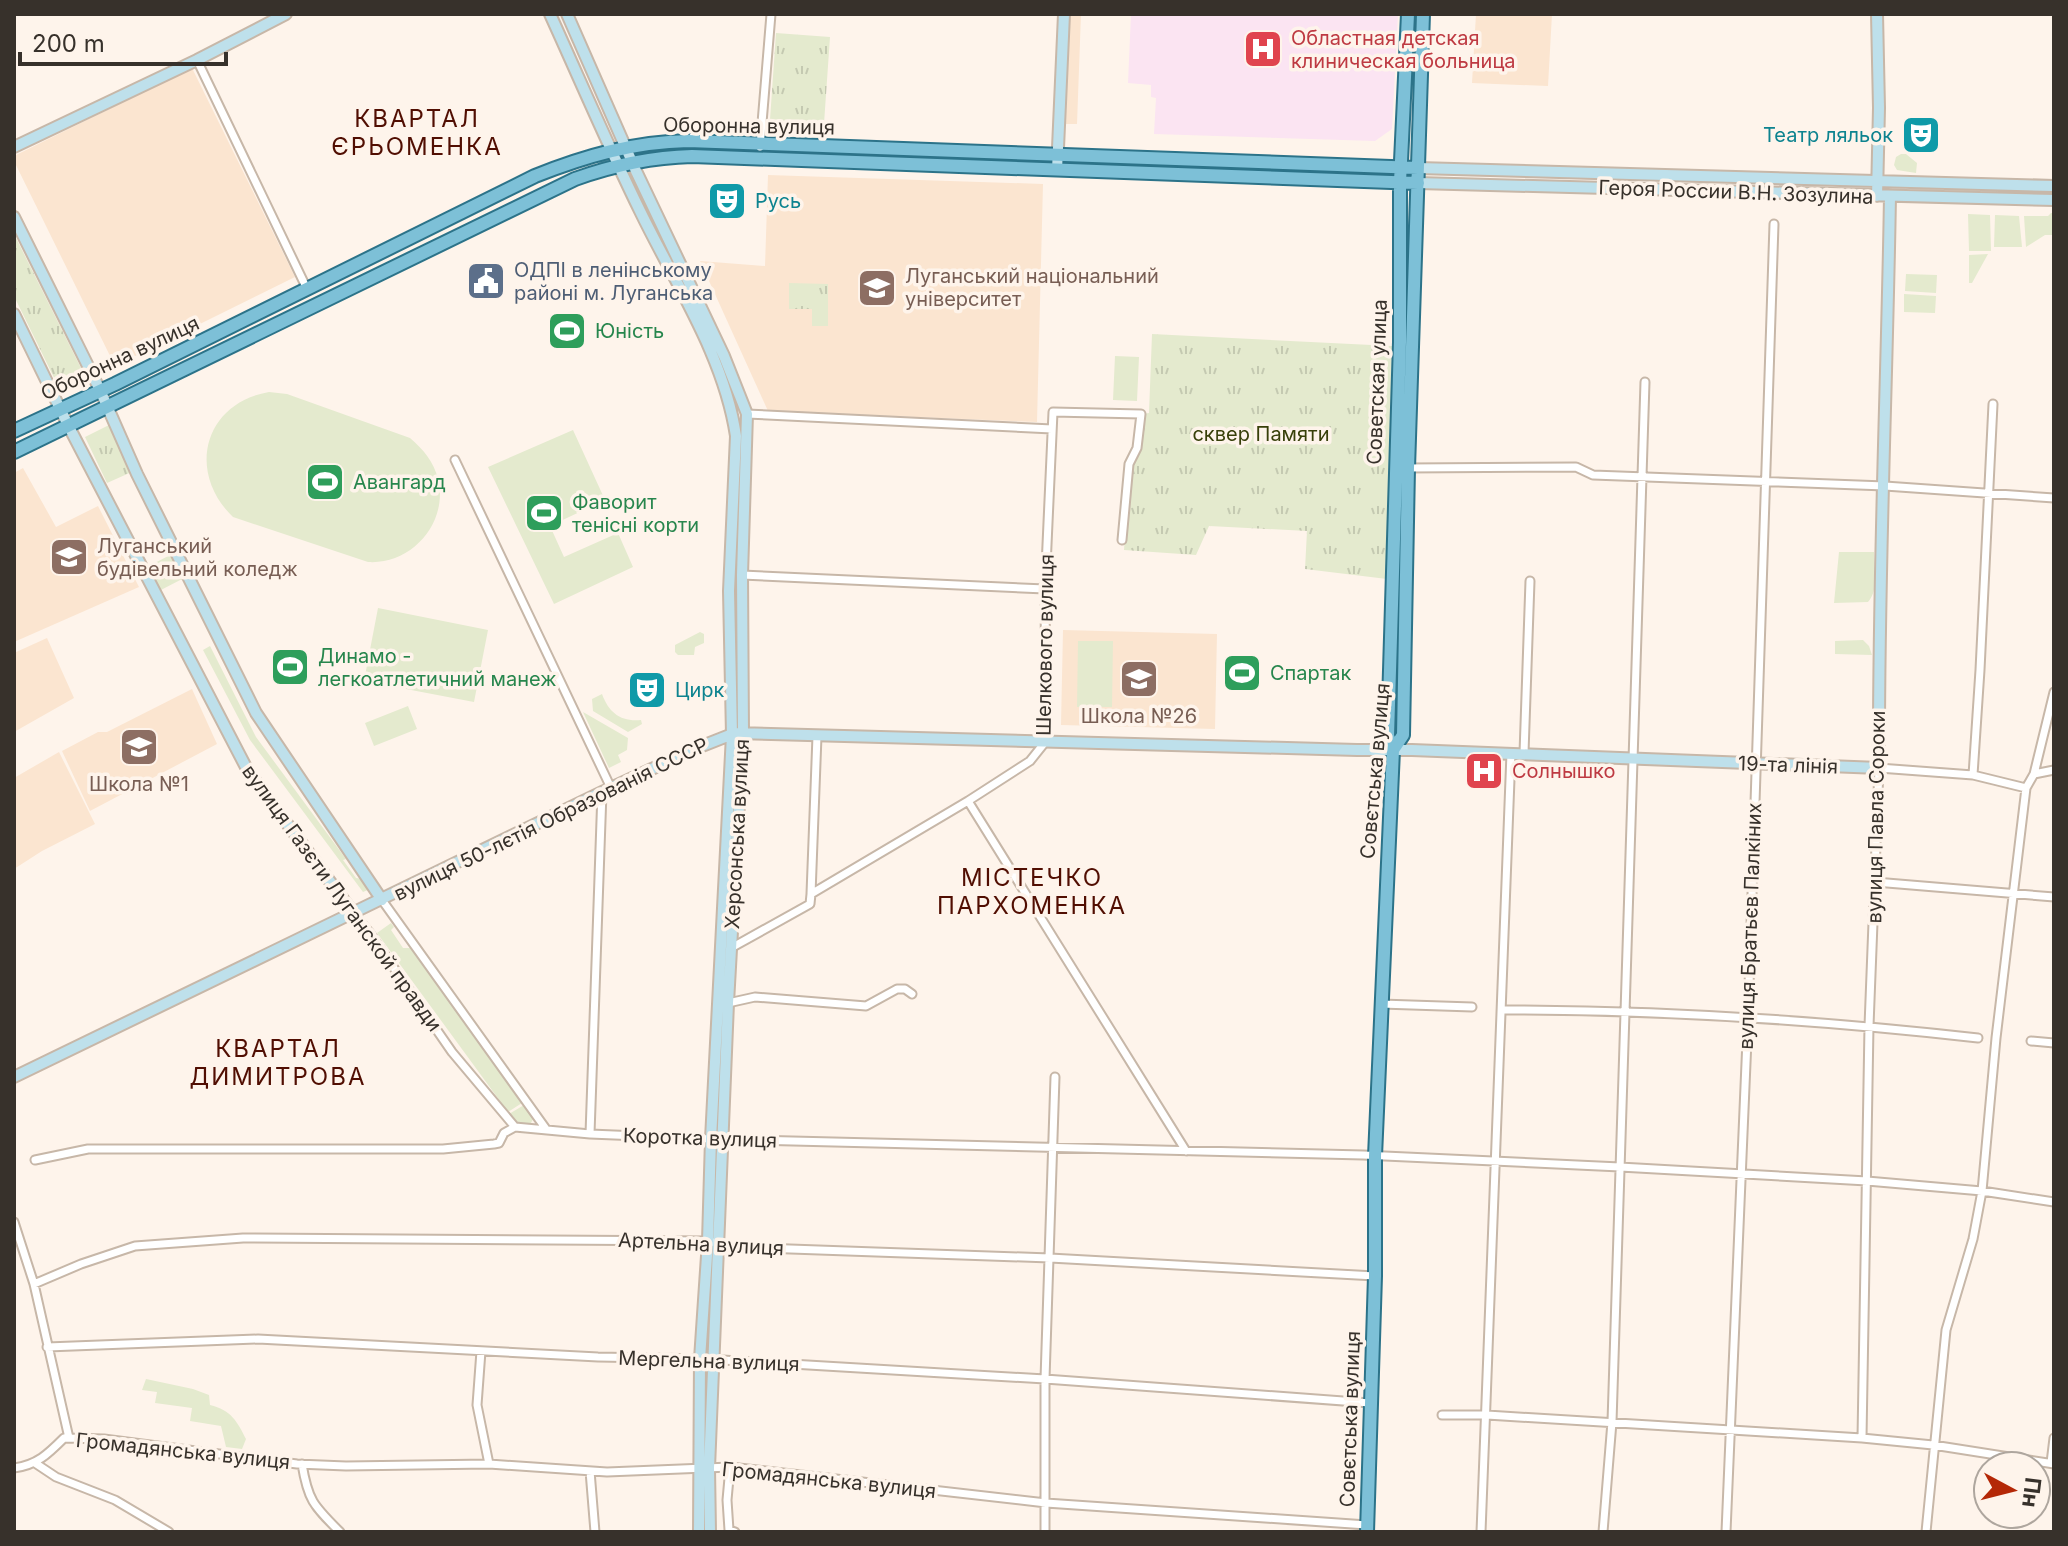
<svg xmlns="http://www.w3.org/2000/svg" width="2068" height="1546" font-family="Inter,sans-serif">
<defs>
<pattern id="park-tufts" width="24" height="20" patternUnits="userSpaceOnUse" patternTransform="scale(2)"><rect width="24" height="20" fill="#e4eace"/><path d="M3 7l-1-3M5 7V3M7 7l1-3M15 17l-1-3M17 17v-4M19 17l1-3" fill="none" stroke="#c4c9b1"/></pattern>
</defs>
<rect width="100%" height="100%" fill="#fef4eb"/>
<path fill="#fbe5d0" d="M 1067,14 L 1081,14 L 1077,124 L 1063,124 Z
M 1476,14 L 1552,14 L 1548,86 L 1472,83 Z
M 192,68 L 295,277 L 115,366 L 14,161 L 14,156 Z
M 768,175 L 1043,184 L 1037,422 L 768,411 L 700,261 L 765,266 Z
M 23,468 L 56,527 L 98,506 L 139,587 L 14,642 L 14,473 Z
M 1063,630 L 1217,634 L 1215,729 L 1061,725 Z
M 47,638 L 74,698 L 14,732 L 14,653 Z
M 192,689 L 217,744 L 90,811 L 62,751 L 98,732 L 107,732 Z
M 59,752 L 95,824 L 42,851 L 14,869 L 14,778 Z"/>
<path fill="#fbe4f2" d="M 1131,14 L 1398,14 L 1392,129 L 1375,141 L 1154,134 L 1156,98 L 1151,97 L 1151,85 L 1128,83 Z"/>
<path fill="#e4eace" d="M 1901,154 L 1906,154 L 1917,163 L 1916,173 L 1897,170 L 1894,165 L 1896,157 Z
M 2051,213 L 2054,213 L 2054,235 L 2045,235 L 2026,247 L 2024,216 L 2048,216 Z
M 1968,214 L 1990,215 L 1991,251 L 1969,251 Z
M 1995,215 L 2019,216 L 2022,247 L 1994,247 Z
M 1988,254 L 1972,283 L 1969,283 L 1969,255 Z
M 1906,274 L 1937,275 L 1936,293 L 1905,291 Z
M 1904,294 L 1936,296 L 1935,313 L 1904,312 Z
M 1115,356 L 1139,357 L 1137,401 L 1113,400 Z
M 269,392 L 287,394 L 410,438 C 423,449 434,462 438,479 C 449,523 411,565 368,562 L 233,517 C 186,472 204,403 269,392 Z
M 573,430 L 605,500 L 550,526 L 564,557 L 618,533 L 633,567 L 554,604 L 488,467 Z
M 1839,552 L 1874,552 C 1874,568 1879,590 1868,602 L 1834,603 Z
M 378,608 L 488,630 L 474,702 L 364,681 Z
M 700,632 L 704,634 L 704,643 L 695,647 L 694,655 L 678,655 L 675,652 L 675,645 Z
M 1863,640 L 1869,646 L 1872,655 L 1835,654 L 1835,641 Z
M 1078,641 L 1113,641 L 1112,707 L 1077,707 Z
M 210,646 L 256,737 L 346,859 L 343,860 L 356,878 L 363,879 L 370,889 L 363,892 L 250,740 L 203,650 Z
M 602,694 C 609,713 621,722 641,720 L 642,724 L 628,732 L 593,711 L 592,699 Z
M 408,706 L 417,729 L 374,746 L 365,723 Z
M 583,712 L 628,738 L 627,750 L 618,755 L 621,762 L 609,768 Z
M 391,923 L 394,927 L 391,930 L 403,948 L 411,948 L 522,1103 L 508,1112 L 377,933 Z
M 524,1105 L 533,1119 L 529,1127 L 517,1124 L 509,1114 Z
M 146,1379 L 193,1389 L 209,1395 L 210,1405 C 231,1410 237,1421 246,1439 L 242,1449 L 226,1447 L 221,1426 L 190,1421 L 192,1408 L 155,1403 L 157,1392 L 142,1390 Z"/>
<path fill="url(#park-tufts)" d="M 776,33 L 830,37 L 823,138 L 769,134 Z
M 14,234 L 87,380 L 61,392 L 14,296 Z
M 789,283 L 828,284 L 828,326 L 812,326 L 812,309 L 789,309 Z
M 1152,334 L 1392,346 L 1387,579 L 1305,569 L 1307,531 L 1209,526 L 1196,555 L 1124,550 L 1128,484 L 1142,414 L 1149,413 Z
M 111,424 L 134,471 L 107,483 L 85,437 Z
M 174,553 L 186,577 L 159,591 L 147,567 Z"/>
<g fill="none" stroke-linecap="round" stroke-linejoin="round">
<g stroke="#c7b7a8" stroke-width="11">
<path id="street" d="M 197,60 L 307,289
M 689,140 L 701,129 L 762,125
M 760,147 L 771,14
M 747,414 L 1052,429
M 455,460 L 611,788
M 1406,468 L 1576,467 L 1593,475 L 1885,486 L 2054,498
M 742,575 L 1045,589
M 1524,753 L 1530,581
M 2034,774 L 2054,692
M 1973,775 L 1980,670 L 1993,404
M 968,801 L 1186,1151
M 1875,882 L 2054,897
M 811,894 L 817,736
M 382,900 L 546,1129
M 354,914 L 369,932 L 452,1052 L 515,1127
M 731,948 L 810,904 L 811,894 L 968,801 L 1030,761 L 1046,741 L 1045,589 L 1053,412 L 1141,414 L 1137,448 L 1129,464 L 1122,540
M 728,1003 L 755,997 L 866,1006 L 897,989 L 905,989 L 912,994
M 1381,1004 L 1472,1007
M 1502,1010 C 1661,1010 1819,1020 1978,1038
M 2031,1041 L 2054,1043
M 590,1134 L 602,792
M 35,1160 L 88,1149 L 443,1149 L 494,1144 L 499,1143 L 504,1133 L 515,1127 L 590,1134 L 711,1139 L 1363,1155 L 1620,1167 L 1867,1181 L 1982,1191 L 2054,1202
M 14,1222 L 34,1284 L 69,1438
M 34,1284 L 81,1264 L 135,1246 L 243,1238 L 708,1241 L 736,1247 L 1050,1258 L 1375,1276
M 47,1347 L 258,1339 L 598,1357 L 706,1359 L 1045,1379 L 1370,1403
M 481,1351 L 477,1405 L 489,1464
M 1442,1415 L 1487,1415 L 1862,1438 L 1933,1445 L 2054,1464
M 1862,1438 L 1869,1026 L 1879,768 L 1973,775 L 2026,788 L 2034,774 L 2054,770
M 35,1463 L 56,1477 L 115,1500 L 169,1532
M 2051,1463 L 2054,1438
M 302,1464 C 308,1501 314,1506 340,1532
M 730,1467 L 727,1500 L 729,1530 L 735,1532
M 14,1468 C 37,1465 48,1454 64,1438 L 104,1439 L 297,1464 L 346,1466 L 489,1464 L 607,1472 L 730,1467 L 1046,1503 L 1367,1525
M 590,1471 L 595,1532
M 1045,1532 L 1045,1379 L 1055,1077
M 1481,1532 L 1511,753
M 1603,1532 L 1612,1422 L 1645,382
M 1726,1532 L 1748,1016 L 1774,224
M 1926,1532 L 1946,1330 L 1973,1239 L 1982,1191 L 1996,1038 L 2026,788"/>
</g>
<g stroke="#c7b7a8" stroke-width="14">
<path id="secondary" d="M 550,14 C 580,80 609,148 641,213 C 676,285 724,356 736,436 L 729,591 L 732,735 L 711,1139 L 708,1241 L 700,1359 L 699,1532
M 567,14 L 636,171 L 724,356 L 747,414 L 742,575 L 743,733 L 728,1003 L 709,1468 L 710,1532
M 14,147 L 197,60 L 286,14
M 1418,168 L 2054,186
M 1057,170 L 1064,14
M 1418,183 L 2054,200
M 1877,196 L 1879,108 L 1877,14
M 14,217 L 100,390 L 137,474 L 256,713 L 382,900
M 14,314 L 68,425 L 248,771 L 354,914
M 14,1077 L 602,792 L 697,748 L 735,733 L 1357,750 L 1412,750 L 1879,768 C 1878,577 1887,387 1890,196"/>
</g>
<g stroke="#2c7389" stroke-width="16">
<path id="primary" d="M 14,431 L 115,384 L 535,176 C 585,156 634,142 688,141 L 1418,168
M 14,452 L 575,179 C 614,165 651,157 692,156 L 1418,183
M 1393,750 L 1388,736 L 1400,342 L 1400,182 L 1408,14
M 1367,1532 L 1375,1276 L 1375,1156 L 1393,750 L 1403,735 L 1408,468 L 1423,14"/>
</g>
<use href="#street" stroke="#fff" stroke-width="7"/>
<use href="#secondary" stroke="#bee0eb" stroke-width="10"/>
<use href="#primary" stroke="#7dc0d7" stroke-width="12"/>
</g>
<defs>
<g id="hospital-square" transform="scale(2)"><rect x="-9" y="-9" width="18" height="18" rx="4" fill="#e0444e" stroke="#fef4eb"/><path d="M-5-5h3v3.5h4V-5h3V5h-3V1.5h-4V5h-3Z" fill="#fff"/></g>
<g id="theatre-square" transform="scale(2)"><rect x="-9" y="-9" width="18" height="18" rx="4" fill="#0f9aa8" stroke="#fef4eb"/><path d="M-5-5.5Q0-4 5-5.5V0Q5 5 0 6Q-5 5-5 0ZM-3.3-2.5H-1v1.5H-3.3ZM1-2.5H3.3v1.5H1ZM-2.8 1Q0 5.5 2.8 1Z" fill="#fff"/></g>
<g id="civic-square" transform="scale(2)"><rect x="-9" y="-9" width="18" height="18" rx="4" fill="#5c6f8a" stroke="#fef4eb"/><path d="M-.6-6.5H3V-4.5H.6V-3L4-1V1h2V6H-6V1h2V-1L-.6-3ZM-1.2 2.5V6h2.4V2.5Z" fill="#fff"/></g>
<g id="university-square" transform="scale(2)"><rect x="-9" y="-9" width="18" height="18" rx="4" fill="#8d6e63" stroke="#fef4eb"/><path d="M0-5L7-2L0 1L-7-2ZM-4 1L0 2.5L4 1V4Q0 6-4 4Z" fill="#fff"/></g>
<g id="stadium-square" transform="scale(2)"><rect x="-9" y="-9" width="18" height="18" rx="4" fill="#2e9e5b" stroke="#fef4eb"/><path d="M0-5a6.5 5 0 1 0 0 10a6.5 5 0 1 0 0-10ZM-3.5-1.8h7v3.6h-7Z" fill="#fff"/></g>
<g id="school-square" transform="scale(2)"><rect x="-9" y="-9" width="18" height="18" rx="4" fill="#8d6e63" stroke="#fef4eb"/><path d="M0-5L7-2L0 1L-7-2ZM-4 1L0 2.5L4 1V4Q0 6-4 4Z" fill="#fff"/></g>
</defs>
<g fill-rule="evenodd">
<use href="#hospital-square" x="1263" y="49"/>
<use href="#theatre-square" x="1921" y="135"/>
<use href="#theatre-square" x="727" y="201"/>
<use href="#civic-square" x="486" y="281"/>
<use href="#university-square" x="877" y="288"/>
<use href="#stadium-square" x="567" y="331"/>
<use href="#stadium-square" x="325" y="482"/>
<use href="#stadium-square" x="544" y="513"/>
<use href="#university-square" x="69" y="557"/>
<use href="#stadium-square" x="290" y="667"/>
<use href="#stadium-square" x="1242" y="673"/>
<use href="#school-square" x="1139" y="679"/>
<use href="#theatre-square" x="647" y="690"/>
<use href="#school-square" x="139" y="747"/>
<use href="#hospital-square" x="1484" y="771"/>
</g>
<g text-anchor="middle" stroke-width="7" stroke-linejoin="round" paint-order="stroke">
<g font-size="20" fill="#be3a42" stroke="#fef4eb" text-anchor="start">
<text x="1291" y="45">Областная детская<tspan x="1291" dy="23">клиническая больница</tspan></text>
<text x="1512" y="778">Солнышко</text>
</g>
<g font-size="20" fill="#37312b" stroke="#fef4eb">
<text transform="translate(749 126) rotate(1)" y="7">Оборонна вулиця</text>
<text transform="translate(1736 192) rotate(2)" y="7">Героя России В.Н. Зозулина</text>
<text transform="translate(120 358) rotate(-25)" y="7">Оборонна вулиця</text>
<text transform="translate(1377 382) rotate(-88)" y="7">Советская улица</text>
<text transform="translate(1045 645) rotate(-89)" y="7">Шелкового вулиця</text>
<text transform="translate(1788 765) rotate(2)" y="7">19-та лінія</text>
<text transform="translate(1375 771) rotate(-85)" y="7">Совєтська вулиця</text>
<text transform="translate(1876 817) rotate(-89)" y="7">вулиця Павла Сороки</text>
<text transform="translate(551 819) rotate(-26)" y="7">вулиця 50-лєтія Образованія СССР</text>
<text transform="translate(737 834) rotate(-87)" y="7">Херсонська вулиця</text>
<text transform="translate(342 898) rotate(54)" y="7">вулиця Газєти Луганской правди</text>
<text transform="translate(1750 926) rotate(-88)" y="7">вулиця Братьєв Палкіних</text>
<text transform="translate(700 1138) rotate(2)" y="7">Коротка вулиця</text>
<text transform="translate(701 1244) rotate(3)" y="7">Артельна вулиця</text>
<text transform="translate(709 1361) rotate(2)" y="7">Мергельна вулиця</text>
<text transform="translate(1350 1419) rotate(-88)" y="7">Совєтська вулиця</text>
<text transform="translate(183 1451) rotate(6)" y="7">Громадянська вулиця</text>
<text transform="translate(829 1480) rotate(6)" y="7">Громадянська вулиця</text>
</g>
<g font-size="20" fill="#0d838f" stroke="#fef4eb" text-anchor="start">
<text x="1893" y="142" text-anchor="end">Театр ляльок</text>
<text x="755" y="208">Русь</text>
<text x="675" y="697">Цирк</text>
</g>
<g font-size="20" fill="#4e5e75" stroke="#fef4eb" text-anchor="start">
<text x="514" y="277">ОДПІ в ленінському<tspan x="514" dy="23">районі м. Луганська</tspan></text>
</g>
<g font-size="20" fill="#785e54" stroke="#fef4eb" text-anchor="start">
<text x="905" y="283">Луганський національний<tspan x="905" dy="23">університет</tspan></text>
<text x="97" y="553">Луганський<tspan x="97" dy="23">будівельний коледж</tspan></text>
<text x="1139" y="723" text-anchor="middle">Школа №26</text>
<text x="139" y="791" text-anchor="middle">Школа №1</text>
</g>
<g font-size="20" fill="#27864d" stroke="#fef4eb" text-anchor="start">
<text x="595" y="338">Юність</text>
<text x="353" y="489">Авангард</text>
<text x="572" y="509">Фаворит<tspan x="572" dy="23">тенісні корти</tspan></text>
<text x="318" y="663">Динамо -<tspan x="318" dy="23">легкоатлетичний манеж</tspan></text>
<text x="1270" y="680">Спартак</text>
</g>
<g font-size="20" fill="#38400a" stroke="#fef4eb">
<text x="1261" y="441">сквер Памяти</text>
</g>
<g font-size="24" letter-spacing="2" fill="#510e02" stroke="#fef4eb">
<text x="417" y="127">КВАРТАЛ<tspan x="417" dy="28">ЄРЬОМЕНКА</tspan></text>
<text x="1032" y="886">МІСТЕЧКО<tspan x="1032" dy="28">ПАРХОМЕНКА</tspan></text>
<text x="278" y="1057">КВАРТАЛ<tspan x="278" dy="28">ДИМИТРОВА</tspan></text>
</g>
</g>
<rect width="2068" height="1546" fill="none" stroke="#37312b" stroke-width="32"/>
<g transform="translate(2012 1490) rotate(97)"><circle r="38" fill="#fef4eb" stroke="#aea69e" stroke-width="2"/>
<path d="M0-6L14 30L0 20L-14 30Z" fill="#b42807"/>
<text y="-12" font-size="22" font-weight="bold" text-anchor="middle" fill="#37312b">Пн</text>
</g>
<path d="M20 52v12h206v-12" fill="none" stroke="#37312b" stroke-width="4"/>
<text x="32" y="52" font-size="24" fill="#37312b" stroke="#fef4eb" stroke-width="6" paint-order="stroke">200 m</text>
</svg>
